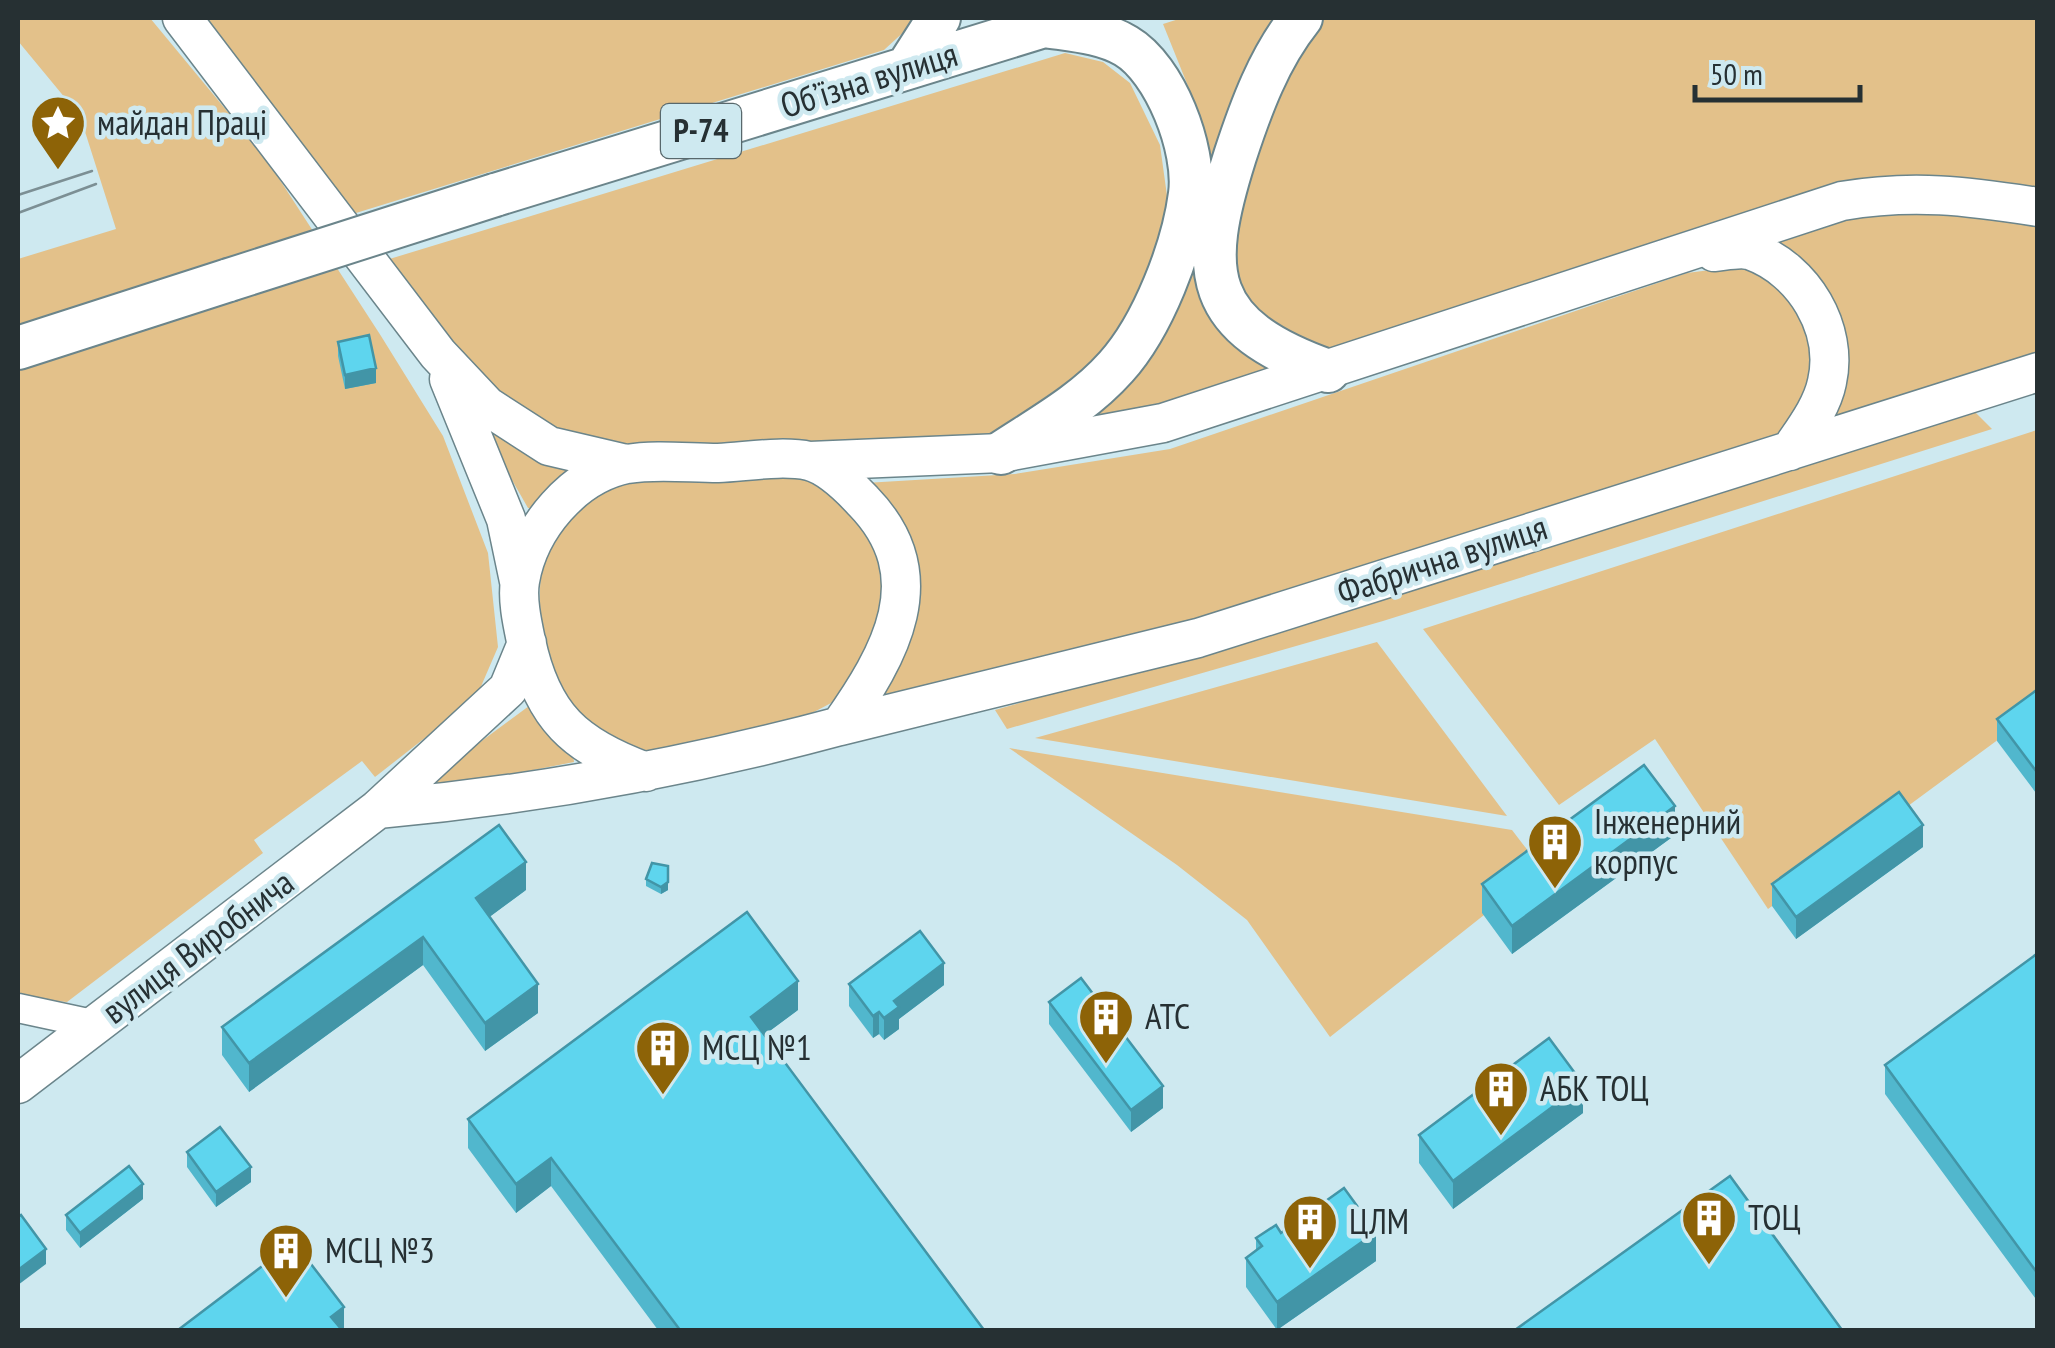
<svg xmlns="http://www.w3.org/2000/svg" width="2055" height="1348" font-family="'PT Sans Narrow',sans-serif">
<rect width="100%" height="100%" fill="#cee9f0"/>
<path fill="#e3c18a" d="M 18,18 L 150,18 L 265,157 L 381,336 L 443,436 L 488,553 L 498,647 L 476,698 L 375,777 L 362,761 L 254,840 L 263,853 L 67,1002 L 18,997 L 18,259 L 116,229 L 80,116 L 18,41 Z
M 198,18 L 919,18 L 884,50 L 343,217 Z
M 1182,18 L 1287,18 L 1208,195 L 1198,111 L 1163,24 Z
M 1320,18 L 2037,18 L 2037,193 L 1948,180 L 1330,351 L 1304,346 L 1247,305 L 1231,252 L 1264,109 Z
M 1065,53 L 1103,62 L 1130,83 L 1160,145 L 1168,203 L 1155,260 L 1109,356 L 1027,420 L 979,437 L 632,448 L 559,429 L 486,384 L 383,261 Z
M 1895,205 L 2037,222 L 2037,357 L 1829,427 L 1841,390 L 1767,243 L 1846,213 Z
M 1188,251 L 1275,368 L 1151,411 L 1057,432 Z
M 1741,266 C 1783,286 1827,330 1812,382 C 1806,403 1787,425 1776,443 L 1197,621 L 882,701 L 908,642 L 865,483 L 1015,474 L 1170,449 L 1687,273 Z
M 1975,412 L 1992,429 L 1383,621 L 1007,729 L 995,710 L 1378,601 Z
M 489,427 L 540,459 L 570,468 L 570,474 L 536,508 L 528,508 L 484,431 Z
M 2037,430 L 2037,711 L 1768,909 L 1655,739 L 1559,805 L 1423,629 Z
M 802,478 C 877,517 911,583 862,659 C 853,672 844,694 831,703 C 780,733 711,738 653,751 C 633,749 612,744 595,733 C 548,705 528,600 547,550 C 552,536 572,510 583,500 C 623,466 749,479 802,478 Z
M 1377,642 L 1507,816 L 1035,738 Z
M 529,706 L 542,726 L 573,754 L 574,762 L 410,794 Z
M 1009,748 L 1512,830 L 1542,869 L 1330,1037 L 1247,920 L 1177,865 Z"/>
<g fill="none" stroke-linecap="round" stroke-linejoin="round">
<g stroke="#6b858b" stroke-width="31">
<path id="street" d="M 18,1008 L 97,1025"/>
</g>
<g stroke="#6b858b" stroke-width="41">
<path id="secondary" d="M 182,18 L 438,354 L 487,406 L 549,446 L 626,464
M 1714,252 C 1725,251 1742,247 1752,251 C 1804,270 1839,329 1827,382 C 1822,407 1804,430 1790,451
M 449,379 L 506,519 L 519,581
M 810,461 L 1001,453 L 1163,423 L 1842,201 C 1913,189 1967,196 2038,207
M 840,726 L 1198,638 L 2038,372
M 378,809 C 535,795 688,767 840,726 C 890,655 936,576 863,501 C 850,487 828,466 809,461 C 782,455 745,462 718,463 C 689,463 655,459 627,464 C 573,475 529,528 520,581 C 517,599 522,622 526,641 C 542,717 575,746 646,772
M 18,1084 L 378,809 L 508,689 L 527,643"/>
</g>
<g stroke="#6b858b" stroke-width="46">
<path id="primary" d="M 1301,18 C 1269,58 1251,107 1235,156 C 1198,273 1202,326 1328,371
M 907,68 L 939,18
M 495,195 L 1070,18
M 18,348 L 229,280
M 1001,453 C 1042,426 1084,403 1116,367 C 1153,326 1183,248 1190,194 C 1196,149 1165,69 1126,46 C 1103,32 1071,30 1045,26"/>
</g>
<use href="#street" stroke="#fff" stroke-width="28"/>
<use href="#secondary" stroke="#fff" stroke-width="38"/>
<use href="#primary" stroke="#fff" stroke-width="42"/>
<path stroke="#7c8f94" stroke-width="2.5" d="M 18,195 L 92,171
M 18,213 L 96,184"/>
<g stroke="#6b858b" stroke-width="46" stroke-linecap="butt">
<path id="primary-bridge" d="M 229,280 L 495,195"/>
</g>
<use href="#primary-bridge" stroke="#fff" stroke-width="42"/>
</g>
<path fill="#51b7cd" d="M 338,342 L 376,383 L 345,389 L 338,356 Z
M 2038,689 L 2036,793 L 1997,741 L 1997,719 Z
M 1675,835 L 1512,954 L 1482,913 L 1482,884 Z
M 1923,847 L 1796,939 L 1772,906 L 1772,884 Z
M 646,879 L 668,890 L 661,894 L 646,886 Z
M 526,890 L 489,917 L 538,1013 L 485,1051 L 423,965 L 249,1092 L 222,1055 L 222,1027 Z
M 2038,953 L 2038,1302 L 1885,1094 L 1885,1065 Z
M 849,984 L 944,985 L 899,1019 L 899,1029 L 884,1040 L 879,1034 L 873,1038 L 849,1006 Z
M 1049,1002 L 1163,1108 L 1131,1132 L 1049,1024 Z
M 798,1010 L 764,1035 L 984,1330 L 658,1330 L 551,1186 L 516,1213 L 468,1148 L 468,1119 Z
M 1583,1113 L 1453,1209 L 1419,1163 L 1419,1135 Z
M 187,1152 L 251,1182 L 216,1207 L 187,1167 Z
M 143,1199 L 80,1248 L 66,1230 L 66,1215 Z
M 1281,1233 L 1376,1261 L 1277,1330 L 1246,1287 L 1246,1258 L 1256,1250 L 1256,1238 Z"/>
<path fill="#4295a7" d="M 376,368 L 376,383 L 345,389 L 345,375 Z
M 1675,806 L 1675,835 L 1512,954 L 1512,926 Z
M 1923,825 L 1923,847 L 1796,939 L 1796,917 Z
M 526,862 L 526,890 L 476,927 L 476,898 Z
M 668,882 L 668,890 L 661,894 L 661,887 Z
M 423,937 L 423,965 L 249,1092 L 249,1063 Z
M 944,963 L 944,985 L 899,1019 L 899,1029 L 884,1040 L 884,1018 L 894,1001 Z
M 798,981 L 798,1010 L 751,1045 L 751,1017 Z
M 538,984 L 538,1013 L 485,1051 L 485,1023 Z
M 879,1012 L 879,1034 L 873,1038 L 873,1016 Z
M 1583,1084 L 1583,1113 L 1453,1209 L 1453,1181 Z
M 1163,1086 L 1163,1108 L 1131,1132 L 1131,1110 Z
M 551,1158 L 551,1186 L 516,1213 L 516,1184 Z
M 251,1167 L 251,1182 L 216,1207 L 216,1192 Z
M 143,1184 L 143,1199 L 80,1248 L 80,1233 Z
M 1376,1232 L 1376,1261 L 1277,1330 L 1277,1302 Z
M 46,1249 L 46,1264 L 18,1285 L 18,1270 Z
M 344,1307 L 344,1330 L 331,1330 L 331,1317 Z"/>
<path fill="#5ed5ee" stroke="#4295a7" stroke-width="2.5" d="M 369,335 L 376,368 L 345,375 L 338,342 Z
M 2038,689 L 2038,770 L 2036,771 L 1997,719 Z
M 1644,765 L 1675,806 L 1512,926 L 1482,884 Z
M 1899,792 L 1923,825 L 1796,917 L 1772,884 Z
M 499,825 L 526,862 L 476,898 L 538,984 L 485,1023 L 423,937 L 249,1063 L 222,1027 Z
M 652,863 L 668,866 L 668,882 L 661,887 L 646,879 Z
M 747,912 L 798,981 L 751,1017 L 984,1330 L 680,1330 L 551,1158 L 516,1184 L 468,1119 Z
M 920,931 L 944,963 L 894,1001 L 899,1007 L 884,1018 L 879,1012 L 873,1016 L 849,984 Z
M 2038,953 L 2038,1274 L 1885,1065 Z
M 1081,978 L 1163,1086 L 1131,1110 L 1049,1002 Z
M 1549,1038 L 1583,1084 L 1453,1181 L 1419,1135 Z
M 220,1127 L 251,1167 L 216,1192 L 187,1152 Z
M 129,1166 L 143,1184 L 80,1233 L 66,1215 Z
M 1730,1176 L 1842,1330 L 1515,1330 Z
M 1344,1188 L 1376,1232 L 1277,1302 L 1246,1258 L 1262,1246 L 1256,1238 L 1276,1225 L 1281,1233 Z
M 21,1215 L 46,1249 L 18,1270 L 18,1217 Z
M 294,1242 L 344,1307 L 331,1317 L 342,1330 L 178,1330 Z"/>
<defs>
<g id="sight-pin" transform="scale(2.875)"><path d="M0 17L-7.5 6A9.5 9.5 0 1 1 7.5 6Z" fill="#8d6307" stroke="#cee9f0"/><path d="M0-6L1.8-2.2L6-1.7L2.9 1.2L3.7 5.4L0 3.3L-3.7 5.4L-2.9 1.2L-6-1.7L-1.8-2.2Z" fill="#fff"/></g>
<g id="building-pin" transform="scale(2.875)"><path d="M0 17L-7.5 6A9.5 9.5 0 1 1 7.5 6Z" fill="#8d6307" stroke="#cee9f0"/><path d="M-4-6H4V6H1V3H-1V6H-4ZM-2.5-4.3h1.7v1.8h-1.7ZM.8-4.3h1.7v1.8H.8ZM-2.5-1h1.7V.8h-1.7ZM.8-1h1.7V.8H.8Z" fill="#fff"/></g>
</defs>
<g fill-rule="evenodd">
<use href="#sight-pin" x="58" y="123"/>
<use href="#building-pin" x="1555" y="842"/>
<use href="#building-pin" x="1106" y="1017"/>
<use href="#building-pin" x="663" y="1048"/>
<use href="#building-pin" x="1501" y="1089"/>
<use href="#building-pin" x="1709" y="1218"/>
<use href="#building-pin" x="1310" y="1222"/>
<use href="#building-pin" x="286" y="1251"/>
</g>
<g text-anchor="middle" stroke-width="9" stroke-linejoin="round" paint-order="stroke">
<rect fill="#cee9f0" stroke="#58686c" stroke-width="2.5" x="661" y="104" width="80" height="54" rx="8"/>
<g font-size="32" font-weight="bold" fill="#263033">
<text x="701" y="142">Р-74</text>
</g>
<g font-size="35" fill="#263033" stroke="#cee9f0">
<text transform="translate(869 80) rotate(-17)" y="12">Обʼїзна вулиця</text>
<text transform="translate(1442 560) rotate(-18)" y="12">Фабрична вулиця</text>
<text transform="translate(198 947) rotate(-37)" y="12">вулиця Виробнича</text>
</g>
<g font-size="35" fill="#263033" stroke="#cee9f0" text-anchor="start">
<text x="97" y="135">майдан Праці</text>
<text x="1594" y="834">Інженерний<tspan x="1594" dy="40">корпус</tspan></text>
<text x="1145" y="1029">АТС</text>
<text x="702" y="1060">МСЦ №1</text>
<text x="1540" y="1101">АБК ТОЦ</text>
<text x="1748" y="1230">ТОЦ</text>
<text x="1349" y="1234">ЦЛМ</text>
<text x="325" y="1263">МСЦ №3</text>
</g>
</g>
<rect width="2055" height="1348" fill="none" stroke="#263033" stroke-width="40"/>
<path d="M1695 85v15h165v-15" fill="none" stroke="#263033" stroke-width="5"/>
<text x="1710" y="85" font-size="30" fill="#263033" stroke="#cee9f0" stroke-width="8" paint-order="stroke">50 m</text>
</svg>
